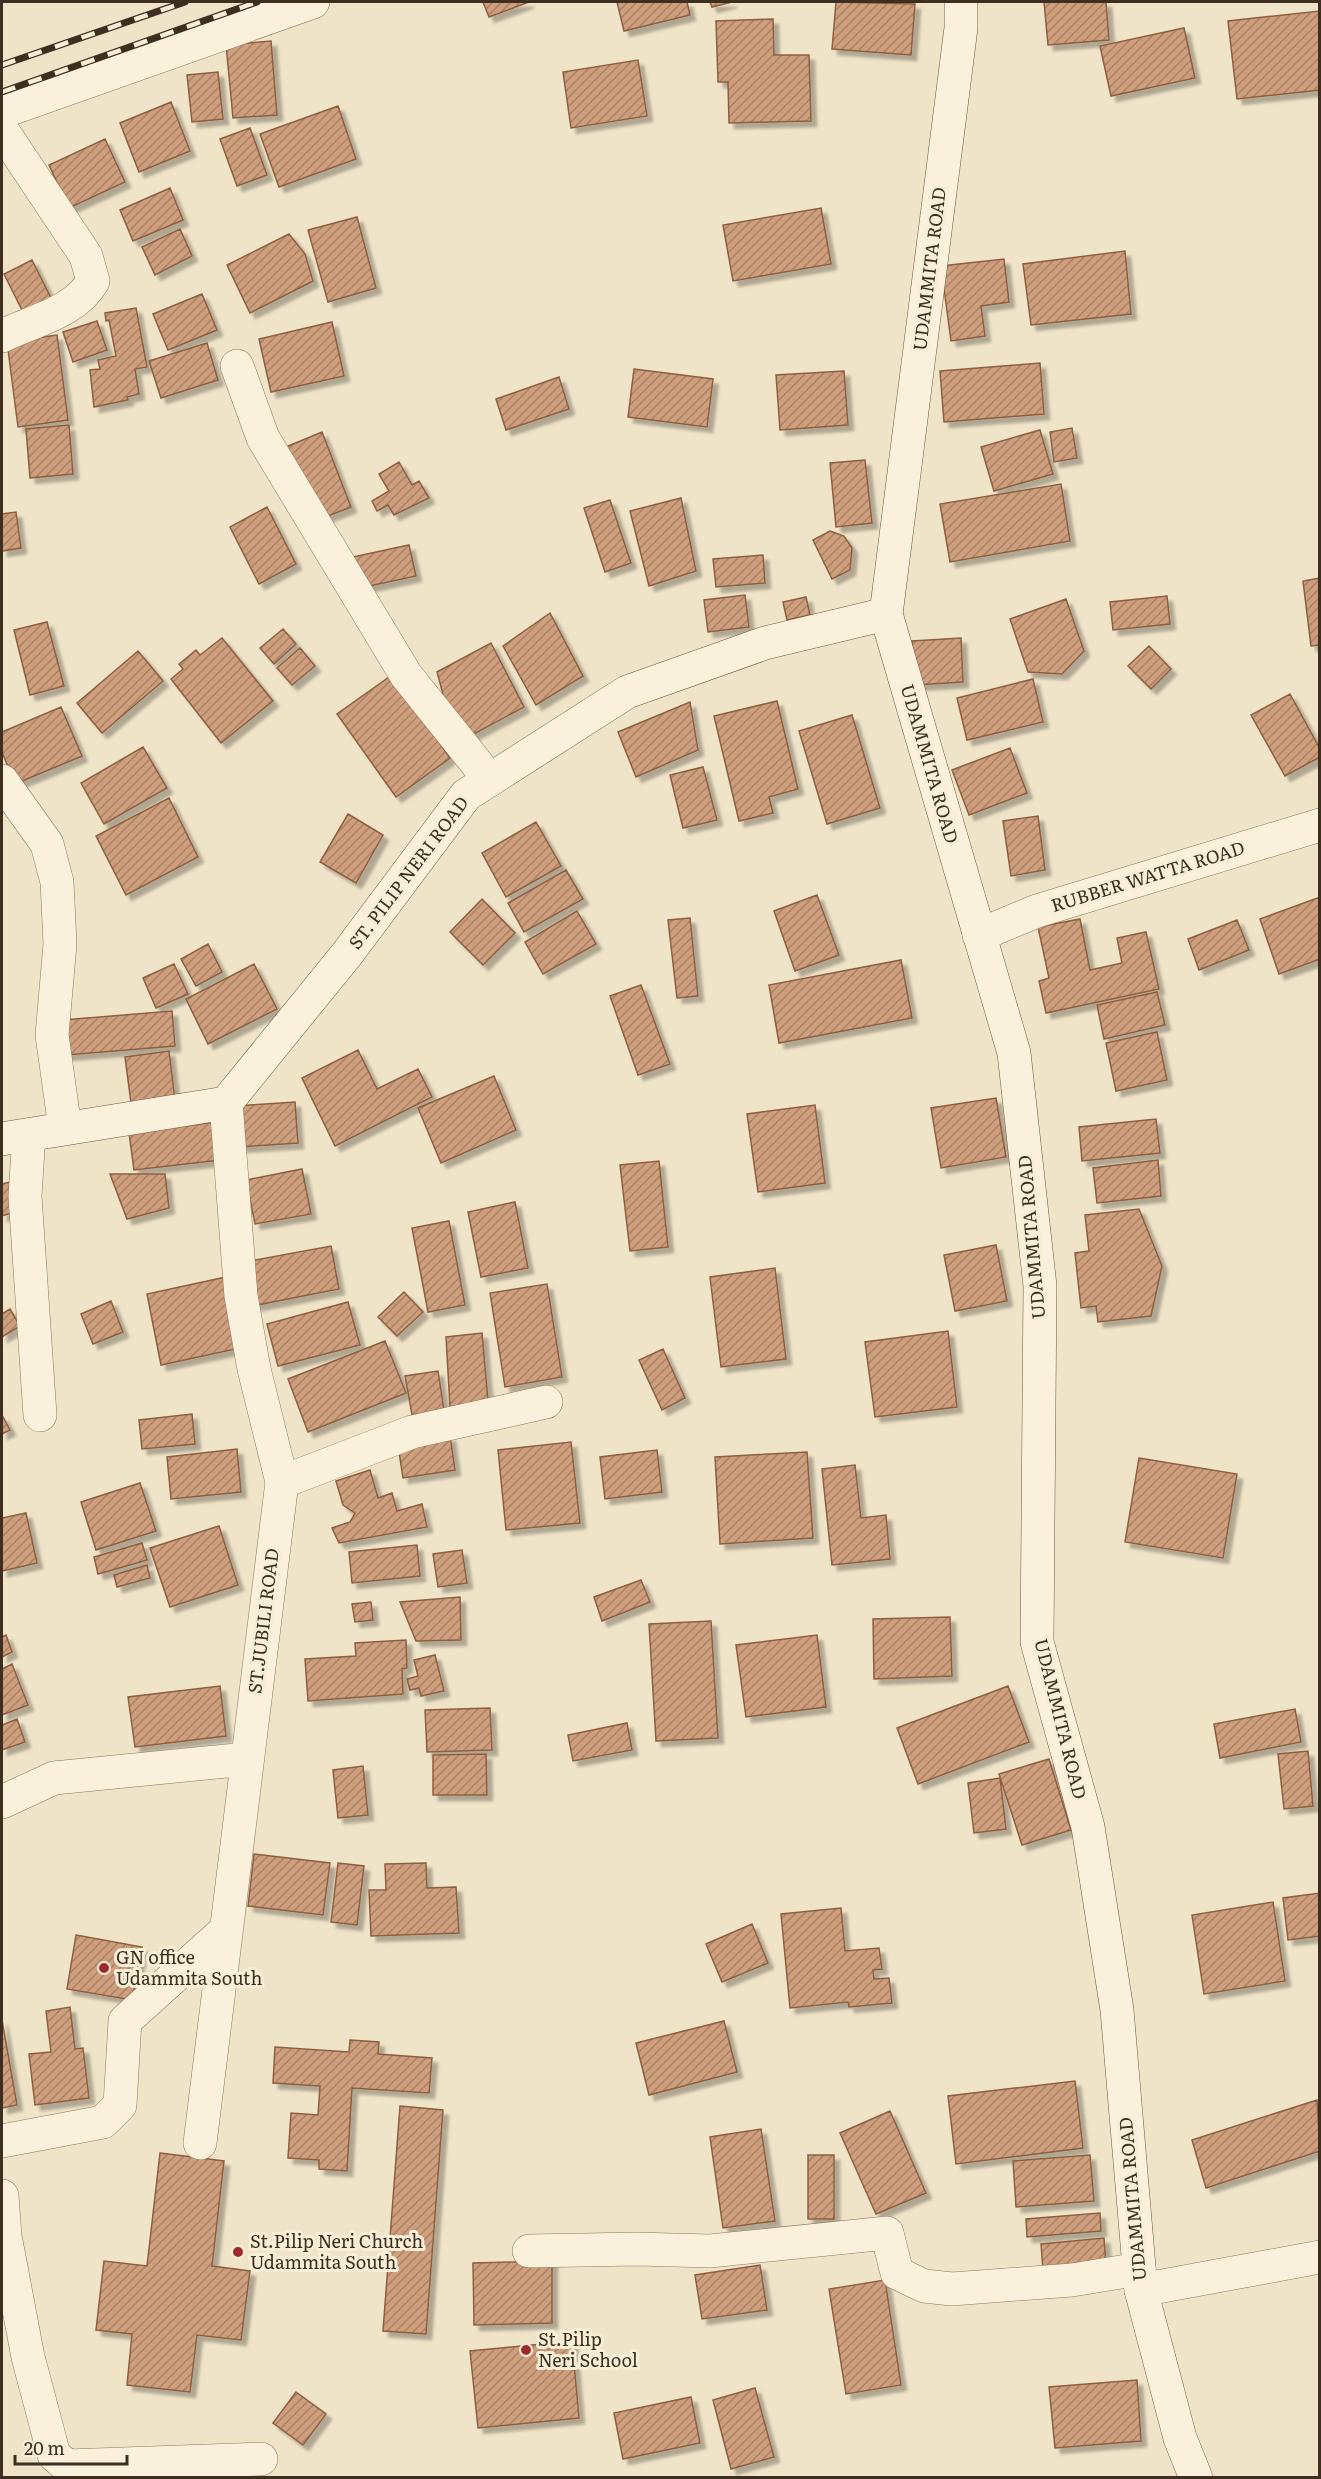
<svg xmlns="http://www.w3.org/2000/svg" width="1321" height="2479" font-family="Literata,serif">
<defs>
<pattern id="building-hatch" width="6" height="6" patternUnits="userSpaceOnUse" patternTransform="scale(1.5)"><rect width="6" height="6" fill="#cf9f7d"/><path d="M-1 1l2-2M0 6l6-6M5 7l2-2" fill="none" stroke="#a98266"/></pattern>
<filter id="shadow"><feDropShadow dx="5.5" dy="5.5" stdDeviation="1.5" flood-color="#0004"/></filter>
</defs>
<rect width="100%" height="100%" fill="#f0e4c8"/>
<path fill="url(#building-hatch)" stroke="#8d5f41" stroke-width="1.5" filter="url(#shadow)" d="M 483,2 L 529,2 L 489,17 Z
M 617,2 L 687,2 L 690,15 L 624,31 Z
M 710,2 L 732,2 L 712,7 Z
M 836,2 L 915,4 L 911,55 L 832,49 Z
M 1044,2 L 1106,2 L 1109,40 L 1048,45 Z
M 1320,11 L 1320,90 L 1237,99 L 1228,21 Z
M 773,19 L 774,55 L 809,55 L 811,121 L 729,123 L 728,82 L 718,82 L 716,21 Z
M 1184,28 L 1195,78 L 1111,96 L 1100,46 Z
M 271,41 L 277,115 L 233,118 L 226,45 Z
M 638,60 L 647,116 L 571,128 L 563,72 Z
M 218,72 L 223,119 L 192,122 L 187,75 Z
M 171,102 L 190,151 L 139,172 L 120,123 Z
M 338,106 L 356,159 L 279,187 L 260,134 Z
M 250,128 L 267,175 L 237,186 L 220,139 Z
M 105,139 L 125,182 L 69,208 L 49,165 Z
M 170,188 L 183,220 L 133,241 L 120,210 Z
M 821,208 L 831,264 L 733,281 L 723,225 Z
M 357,217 L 376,288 L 328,302 L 308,230 Z
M 180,229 L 192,256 L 155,275 L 142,247 Z
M 289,234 L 305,254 L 313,281 L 250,313 L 227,265 Z
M 1125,251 L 1131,314 L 1031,325 L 1023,264 Z
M 1004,259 L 1009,302 L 981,306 L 985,336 L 951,341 L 941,266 Z
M 32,260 L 52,300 L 24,314 L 4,274 Z
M 202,294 L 217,330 L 168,350 L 153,314 Z
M 136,308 L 147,367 L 135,369 L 139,394 L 127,397 L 128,400 L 94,407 L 90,370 L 100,369 L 98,360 L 116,356 L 109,320 L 106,321 L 105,313 Z
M 97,321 L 107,350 L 73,362 L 63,332 Z
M 332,322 L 344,376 L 271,392 L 259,339 Z
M 57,335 L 68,420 L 18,427 L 7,342 Z
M 207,343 L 218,380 L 161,398 L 149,361 Z
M 1040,363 L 1044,414 L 944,422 L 940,371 Z
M 634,369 L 713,379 L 707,427 L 628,417 Z
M 844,371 L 848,425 L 780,430 L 776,375 Z
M 559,377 L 569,409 L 506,430 L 496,399 Z
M 69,425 L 73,474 L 30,478 L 26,429 Z
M 1072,428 L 1077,458 L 1054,462 L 1050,432 Z
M 1040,430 L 1053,474 L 994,491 L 981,447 Z
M 322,432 L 351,507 L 315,521 L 286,447 Z
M 865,460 L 872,523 L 836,527 L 830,463 Z
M 399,462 L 412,485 L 419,481 L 429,498 L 394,515 L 388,505 L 377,511 L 372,501 L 389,491 L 379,474 Z
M 1061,484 L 1070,541 L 950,562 L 940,504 Z
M 681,498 L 696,571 L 649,586 L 630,511 Z
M 610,500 L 631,563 L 605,572 L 584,508 Z
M 267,507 L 296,564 L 259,584 L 230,527 Z
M 16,512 L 21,548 L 2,551 L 2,514 Z
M 830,531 L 844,536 L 852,548 L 850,570 L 832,579 L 813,540 Z
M 409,545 L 416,576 L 355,589 L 348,558 Z
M 763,555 L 765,583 L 716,587 L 713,559 Z
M 1320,578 L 1320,645 L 1311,646 L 1303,581 Z
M 745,595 L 749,627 L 708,632 L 704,600 Z
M 1167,596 L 1170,624 L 1113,630 L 1110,602 Z
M 806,597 L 810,615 L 787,620 L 783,602 Z
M 1066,599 L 1084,651 L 1062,674 L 1028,672 L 1010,619 Z
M 550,613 L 583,676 L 536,705 L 503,646 Z
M 47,622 L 64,686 L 30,695 L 14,630 Z
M 283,629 L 296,644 L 274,664 L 260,648 Z
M 222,638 L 273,701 L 221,743 L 171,679 L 183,669 L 179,664 L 196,650 L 200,655 Z
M 961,638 L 963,682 L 915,685 L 912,641 Z
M 491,643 L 524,707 L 470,736 L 445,702 L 437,672 Z
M 1149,646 L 1171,669 L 1151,689 L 1128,666 Z
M 300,648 L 315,666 L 292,685 L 277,668 Z
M 138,651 L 163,681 L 102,733 L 77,703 Z
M 392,675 L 450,758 L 396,797 L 337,714 Z
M 1033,679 L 1043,722 L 967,740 L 957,698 Z
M 1290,694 L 1320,749 L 1320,757 L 1285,776 L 1251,715 Z
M 777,701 L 798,789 L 769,797 L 773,813 L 739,821 L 714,716 Z
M 690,702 L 698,750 L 636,777 L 618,732 Z
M 61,707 L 82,756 L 15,784 L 2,752 L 2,732 Z
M 852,715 L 880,808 L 827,824 L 799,731 Z
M 143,747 L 167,788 L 104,824 L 81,783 Z
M 1010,748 L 1027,793 L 969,815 L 952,770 Z
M 703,767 L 717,820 L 683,828 L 670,775 Z
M 169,798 L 198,857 L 126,895 L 96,836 Z
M 348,814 L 383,835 L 356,883 L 320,862 Z
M 1038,816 L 1045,870 L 1011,876 L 1003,821 Z
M 536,822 L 561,866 L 506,897 L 482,853 Z
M 566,870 L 583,899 L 524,932 L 508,903 Z
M 817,895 L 839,955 L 795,971 L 774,911 Z
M 1320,897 L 1320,959 L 1279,974 L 1260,919 Z
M 482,899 L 515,933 L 483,965 L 450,932 Z
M 577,911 L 596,944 L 543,974 L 525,942 Z
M 690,918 L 698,996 L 677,998 L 668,920 Z
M 1080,919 L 1090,970 L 1122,963 L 1117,938 L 1146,932 L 1159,989 L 1046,1013 L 1039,981 L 1049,978 L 1038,927 Z
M 1237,920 L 1249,950 L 1199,970 L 1188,939 Z
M 208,944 L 222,972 L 196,986 L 181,959 Z
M 901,960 L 912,1018 L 779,1043 L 769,985 Z
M 174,964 L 188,994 L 156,1008 L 143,978 Z
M 254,964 L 277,1009 L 208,1044 L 186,999 Z
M 641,985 L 670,1064 L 638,1075 L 610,996 Z
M 1157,992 L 1165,1025 L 1104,1039 L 1097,1005 Z
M 172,1011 L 175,1046 L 66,1055 L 63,1020 Z
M 1157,1032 L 1167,1080 L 1116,1091 L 1106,1043 Z
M 358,1050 L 377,1089 L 418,1069 L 432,1097 L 335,1146 L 302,1078 Z
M 169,1051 L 175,1100 L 131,1103 L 125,1057 Z
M 494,1076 L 516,1130 L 441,1163 L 418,1108 Z
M 996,1098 L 1006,1157 L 941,1168 L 931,1108 Z
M 295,1102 L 298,1143 L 237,1147 L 235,1106 Z
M 815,1105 L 825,1183 L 758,1192 L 747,1114 Z
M 1156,1119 L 1160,1153 L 1082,1161 L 1079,1127 Z
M 216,1122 L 220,1160 L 134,1170 L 129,1133 Z
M 1158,1160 L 1161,1196 L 1097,1203 L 1093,1168 Z
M 659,1161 L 668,1247 L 630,1251 L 620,1165 Z
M 302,1169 L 311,1214 L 255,1224 L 246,1180 Z
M 110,1174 L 165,1174 L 169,1208 L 127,1219 Z
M 14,1181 L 23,1209 L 2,1216 L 2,1184 Z
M 515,1202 L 528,1268 L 481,1277 L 468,1212 Z
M 1139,1209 L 1162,1266 L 1151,1316 L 1098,1322 L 1096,1306 L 1081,1308 L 1075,1253 L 1089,1251 L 1085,1215 Z
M 449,1221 L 465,1305 L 428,1312 L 412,1228 Z
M 996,1245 L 1007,1301 L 955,1311 L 944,1255 Z
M 331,1246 L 339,1289 L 252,1306 L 244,1262 Z
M 775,1268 L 786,1359 L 721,1367 L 710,1277 Z
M 226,1277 L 240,1348 L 161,1365 L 147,1294 Z
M 547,1284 L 562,1377 L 505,1387 L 490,1293 Z
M 404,1292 L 423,1312 L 397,1336 L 378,1317 Z
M 111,1301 L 123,1332 L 93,1344 L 81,1314 Z
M 348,1302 L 360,1345 L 278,1366 L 267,1324 Z
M 10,1309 L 20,1326 L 2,1337 L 2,1314 Z
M 948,1331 L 957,1407 L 875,1417 L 865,1342 Z
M 482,1333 L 488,1401 L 450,1407 L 446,1337 Z
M 385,1341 L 406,1393 L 308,1432 L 288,1379 Z
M 663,1349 L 685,1398 L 662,1410 L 639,1360 Z
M 438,1371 L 444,1410 L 412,1415 L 405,1376 Z
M 192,1414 L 195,1444 L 142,1449 L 139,1420 Z
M 2,1415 L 10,1430 L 2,1434 Z
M 450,1436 L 455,1470 L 403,1478 L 398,1445 Z
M 571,1442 L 580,1523 L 506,1530 L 498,1450 Z
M 237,1449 L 241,1492 L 171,1499 L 167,1457 Z
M 657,1450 L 662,1492 L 605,1499 L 600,1457 Z
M 807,1452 L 813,1538 L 720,1544 L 715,1457 Z
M 1139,1458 L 1237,1474 L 1223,1558 L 1125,1542 Z
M 855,1465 L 861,1518 L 886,1515 L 890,1559 L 832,1565 L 822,1469 Z
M 370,1470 L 378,1498 L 392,1493 L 397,1511 L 422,1504 L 427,1527 L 339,1543 L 332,1528 L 350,1522 L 355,1513 L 343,1505 L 336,1481 Z
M 140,1483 L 156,1531 L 96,1550 L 81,1502 Z
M 26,1513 L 37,1563 L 2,1571 L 2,1518 Z
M 219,1526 L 238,1585 L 170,1607 L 150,1548 Z
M 142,1543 L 147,1560 L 98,1574 L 94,1557 Z
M 417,1545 L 420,1576 L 352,1583 L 349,1552 Z
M 462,1550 L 467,1583 L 438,1587 L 433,1554 Z
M 147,1565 L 150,1578 L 117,1587 L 114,1575 Z
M 641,1580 L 650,1602 L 602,1621 L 594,1597 Z
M 460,1597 L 461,1640 L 416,1641 L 400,1602 Z
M 371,1602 L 373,1620 L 355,1622 L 352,1604 Z
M 950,1617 L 952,1676 L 874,1679 L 873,1619 Z
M 711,1621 L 718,1738 L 656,1741 L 649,1624 Z
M 6,1635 L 12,1652 L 2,1657 L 2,1637 Z
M 817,1635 L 826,1707 L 746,1717 L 736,1645 Z
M 406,1640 L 407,1668 L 402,1669 L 403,1694 L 308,1701 L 305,1659 L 356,1656 L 355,1643 Z
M 435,1655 L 444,1691 L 421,1696 L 419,1688 L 410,1690 L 407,1679 L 418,1676 L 414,1660 Z
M 12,1664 L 28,1705 L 2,1715 L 2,1669 Z
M 220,1686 L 226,1736 L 135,1747 L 128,1697 Z
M 1008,1686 L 1029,1742 L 918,1784 L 897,1728 Z
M 490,1708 L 492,1750 L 427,1752 L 425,1710 Z
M 1295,1709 L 1301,1742 L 1220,1758 L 1214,1724 Z
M 17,1719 L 25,1742 L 2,1750 L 2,1725 Z
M 627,1723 L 632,1750 L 573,1761 L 568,1735 Z
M 1308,1751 L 1313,1806 L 1284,1809 L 1278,1754 Z
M 486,1754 L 487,1795 L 433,1795 L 433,1755 Z
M 1049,1759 L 1071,1830 L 1022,1845 L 999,1774 Z
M 363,1766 L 368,1815 L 338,1818 L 333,1770 Z
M 1000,1778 L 1006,1829 L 974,1833 L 968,1783 Z
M 254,1854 L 330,1863 L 323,1915 L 248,1906 Z
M 338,1863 L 364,1866 L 357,1925 L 331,1922 Z
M 426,1863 L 427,1888 L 456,1887 L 459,1933 L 371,1936 L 369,1890 L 386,1890 L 385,1864 Z
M 1320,1893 L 1320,1936 L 1288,1940 L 1283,1898 Z
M 1273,1902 L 1285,1981 L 1204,1994 L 1192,1915 Z
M 841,1908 L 845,1951 L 879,1948 L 882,1969 L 873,1970 L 874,1979 L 889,1978 L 892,2003 L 849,2007 L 848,2002 L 790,2008 L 781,1914 Z
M 752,1924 L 768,1963 L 722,1982 L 706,1944 Z
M 76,1935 L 142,1947 L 132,2000 L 67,1989 Z
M 70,2007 L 75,2049 L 83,2048 L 89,2098 L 35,2105 L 29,2054 L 51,2052 L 46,2011 Z
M 2,2020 L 17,2105 L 2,2108 Z
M 724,2021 L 737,2072 L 649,2095 L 636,2043 Z
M 350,2040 L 379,2042 L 378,2054 L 432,2058 L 429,2093 L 352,2088 L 347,2171 L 319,2169 L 319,2160 L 288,2158 L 291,2113 L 318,2115 L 320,2086 L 273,2083 L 275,2047 L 349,2052 Z
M 1075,2081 L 1083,2148 L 956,2164 L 948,2096 Z
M 1317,2100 L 1320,2151 L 1206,2188 L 1192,2140 Z
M 400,2106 L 443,2110 L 426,2334 L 383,2331 Z
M 890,2111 L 926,2193 L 876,2214 L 840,2133 Z
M 761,2129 L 775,2221 L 723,2228 L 710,2137 Z
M 160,2153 L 224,2161 L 212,2266 L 250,2271 L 241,2340 L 197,2335 L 190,2392 L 127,2385 L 132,2334 L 96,2330 L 104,2261 L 147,2266 Z
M 808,2155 L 834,2155 L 834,2219 L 808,2219 Z
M 1090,2155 L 1094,2201 L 1016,2207 L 1013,2161 Z
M 1100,2213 L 1101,2231 L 1027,2237 L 1026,2219 Z
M 1104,2238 L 1106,2265 L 1043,2270 L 1041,2244 Z
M 552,2261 L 552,2323 L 474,2325 L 473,2263 Z
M 760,2265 L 767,2310 L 702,2319 L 695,2275 Z
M 885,2280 L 901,2385 L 846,2394 L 829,2289 Z
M 572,2341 L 579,2418 L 478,2428 L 470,2351 Z
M 1137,2380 L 1141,2441 L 1055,2448 L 1049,2387 Z
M 755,2388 L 774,2457 L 731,2469 L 713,2400 Z
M 296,2392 L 326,2414 L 303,2445 L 273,2423 Z
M 691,2397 L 700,2443 L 623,2459 L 614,2413 Z"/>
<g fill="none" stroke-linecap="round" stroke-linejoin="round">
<g stroke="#8d765c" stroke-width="34">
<path id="street" d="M 2,112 L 313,2
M 2,130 L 86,256 L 93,281 C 76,312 32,321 2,336
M 237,366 L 263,438 L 406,675 L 490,780
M 2,781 L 47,844 L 57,882 L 60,944 L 52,1035 L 65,1128
M 979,935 L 1037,911 L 1320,825
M 29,1135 L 25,1196 L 40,1415
M 282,1482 L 412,1432 L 546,1402
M 2,1802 L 54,1778 L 247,1759
M 2,2141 L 103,2122 L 120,2105 L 125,2021 L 226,1930
M 200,2143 L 282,1482 L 254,1369 L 241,1296 L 226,1103
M 2,2196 L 5,2236 L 28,2357 L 54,2455 L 67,2466 L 261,2459
M 529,2251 L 637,2249 L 710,2251 L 887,2233 L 897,2273 L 924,2286 L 952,2289 L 1072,2280 L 1139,2269
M 1141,2290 L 1320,2257"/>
</g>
<g stroke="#6f573f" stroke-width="34">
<path id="secondary" d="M 961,2 L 961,28 L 886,614 L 1014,1053 L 1040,1286 L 1037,1642 L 1088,1827 L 1117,2010 L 1141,2290 L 1180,2438 L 1196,2478
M 2,1139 L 226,1103 L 347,954 L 466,795 L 627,692 L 765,643 L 886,614"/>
</g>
<use href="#street" stroke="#faf1dc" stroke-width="33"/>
<use href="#secondary" stroke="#faf1dc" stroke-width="33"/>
<g stroke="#3d2e20" stroke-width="7">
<path id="rail" d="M 2,65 L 185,2
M 2,92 L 257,2"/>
</g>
<use href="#rail" stroke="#f7eed8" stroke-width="4.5" stroke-dasharray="14" stroke-linecap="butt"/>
</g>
<g fill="#9e2a2b" stroke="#f7eed8" stroke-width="2">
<circle cx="104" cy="1968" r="6"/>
<circle cx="238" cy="2252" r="6"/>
<circle cx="526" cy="2350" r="6"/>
</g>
<g text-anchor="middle" stroke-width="6" stroke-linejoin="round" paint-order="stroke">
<g font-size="18" fill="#3d2e20" stroke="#f7eed8">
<text transform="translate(930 269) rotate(-83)" y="6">UDAMMITA ROAD</text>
<text transform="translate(929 764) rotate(74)" y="6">UDAMMITA ROAD</text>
<text transform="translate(409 873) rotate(-53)" y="6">ST. PILIP NERI ROAD</text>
<text transform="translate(1148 877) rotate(-17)" y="6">RUBBER WATTA ROAD</text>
<text transform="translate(1032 1237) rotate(-95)" y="6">UDAMMITA ROAD</text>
<text transform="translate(264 1621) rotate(-83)" y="6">ST.JUBILI ROAD</text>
<text transform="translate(1060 1719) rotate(76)" y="6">UDAMMITA ROAD</text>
<text transform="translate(1133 2199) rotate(-95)" y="6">UDAMMITA ROAD</text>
</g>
<g font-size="18" fill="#3d2e20" stroke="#f7eed8" text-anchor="start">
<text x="116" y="1964">GN office<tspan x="116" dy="21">Udammita South</tspan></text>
<text x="250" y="2248">St.Pilip Neri Church<tspan x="250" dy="21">Udammita South</tspan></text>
<text x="538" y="2346">St.Pilip<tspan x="538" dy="21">Neri School</tspan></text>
</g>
</g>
<rect width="1321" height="2479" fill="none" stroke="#3d2e20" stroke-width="6"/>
<path d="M15 2455v9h112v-9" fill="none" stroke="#3d2e20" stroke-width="3"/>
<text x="24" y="2455" font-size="18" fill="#3d2e20" stroke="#f7eed8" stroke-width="4.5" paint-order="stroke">20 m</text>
</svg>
